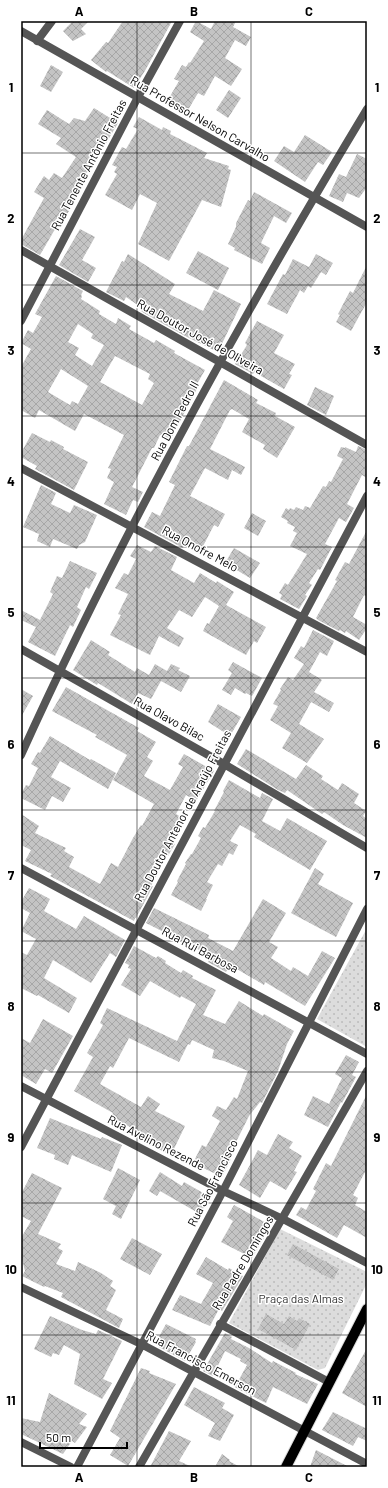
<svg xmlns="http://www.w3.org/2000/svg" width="388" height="1488" font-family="Barlow,sans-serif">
<defs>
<pattern id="park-dots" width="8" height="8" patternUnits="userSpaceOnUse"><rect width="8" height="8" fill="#dcdcdc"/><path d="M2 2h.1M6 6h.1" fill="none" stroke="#bbb" stroke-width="1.8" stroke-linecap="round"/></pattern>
<pattern id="building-cross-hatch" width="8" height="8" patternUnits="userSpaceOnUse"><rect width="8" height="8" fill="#c4c4c4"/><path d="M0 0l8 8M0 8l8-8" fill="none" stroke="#a7a7a7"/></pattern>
</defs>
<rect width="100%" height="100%" fill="#fff"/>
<path fill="url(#park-dots)" d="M 367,928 L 367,1047 L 317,1019 Z
M 280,1229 L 367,1272 L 367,1283 L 325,1368 L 318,1370 L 229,1323 Z"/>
<path fill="url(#building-cross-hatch)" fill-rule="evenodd" d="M 73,21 L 89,21 L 81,29 L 86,34 L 73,41 L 63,31 Z
M 123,21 L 172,21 L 146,69 L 134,88 L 107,71 L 106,72 L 91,60 L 106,42 L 108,43 Z
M 196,21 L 211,29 L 215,21 L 236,21 L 233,27 L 251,37 L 246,46 L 235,40 L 225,58 L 242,69 L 231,86 L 215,76 L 204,96 L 198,93 L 188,110 L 169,98 L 179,81 L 174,79 L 182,65 L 186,67 L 189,62 L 190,63 L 204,41 L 190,32 Z
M 51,65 L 63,72 L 51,92 L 40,86 Z
M 229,90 L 241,98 L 228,118 L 216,110 Z
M 94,108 L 118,123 L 105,145 L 101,142 L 84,169 L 88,171 L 77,188 L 78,189 L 74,195 L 76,196 L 67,210 L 69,211 L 59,226 L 58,224 L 40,255 L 21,244 L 21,240 L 44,198 L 34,192 L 44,176 L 49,180 L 54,173 L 62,178 L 76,157 L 56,144 L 61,138 L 38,124 L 47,110 L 69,124 L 74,118 L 85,121 Z
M 139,117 L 162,130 L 163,127 L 171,131 L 170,134 L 207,153 L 204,158 L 229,166 L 228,169 L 231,170 L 221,207 L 202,200 L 169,261 L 138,244 L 157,203 L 140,194 L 132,210 L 105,195 L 117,174 L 114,172 L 117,167 L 112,165 L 122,147 L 126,149 L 138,129 L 133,127 Z
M 305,135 L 332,152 L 323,165 L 318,162 L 305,182 L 274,161 L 284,146 L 294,152 Z
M 357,154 L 367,159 L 367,187 L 359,198 L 347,193 L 343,202 L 329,196 L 339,174 L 346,177 Z
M 254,192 L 292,213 L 286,223 L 274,216 L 261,243 L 270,248 L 262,264 L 234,250 L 235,248 L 228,244 L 236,227 L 236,223 L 248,200 L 250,201 Z
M 80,229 L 95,237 L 82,260 L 96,268 L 88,282 L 59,265 Z
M 198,251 L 229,268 L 218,290 L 186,273 Z
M 128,254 L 175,284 L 169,294 L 203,311 L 214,290 L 241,304 L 218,352 L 187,337 L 144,313 L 141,311 L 142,308 L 126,297 L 124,301 L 106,292 L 122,261 L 124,262 Z
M 316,254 L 333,263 L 326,275 L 321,272 L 311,288 L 308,286 L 304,293 L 300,290 L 287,314 L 267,304 L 283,274 L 285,275 L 293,259 L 309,267 Z
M 367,265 L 367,302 L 351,331 L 336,322 L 340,315 L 338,314 L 350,291 L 353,293 Z
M 56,276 L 83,291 L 81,295 L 82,296 L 81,299 L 100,311 L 99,314 L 116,324 L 118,318 L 131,326 L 129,329 L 154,343 L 156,340 L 175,351 L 174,353 L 205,370 L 197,384 L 199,385 L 170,440 L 160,435 L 154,448 L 152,448 L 132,487 L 143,492 L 138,502 L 133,500 L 126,515 L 104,504 L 114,482 L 107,478 L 111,469 L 108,468 L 124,435 L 84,414 L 75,431 L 39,410 L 35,418 L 21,410 L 21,367 L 31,349 L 21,343 L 28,330 L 33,333 L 42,317 L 35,314 ZM 78,324 L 93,334 L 91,338 L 104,345 L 92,366 L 75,355 L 79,348 L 68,342 ZM 115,356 L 150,374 L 148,379 L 154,383 L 142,405 L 100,382 ZM 61,369 L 88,386 L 78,404 L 72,401 L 70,405 L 48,392 Z
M 257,321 L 284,335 L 274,353 L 295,364 L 289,374 L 292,375 L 284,389 L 254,372 L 253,374 L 235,364 L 247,345 L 245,343 Z
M 224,380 L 258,400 L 256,403 L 276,413 L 275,416 L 295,427 L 277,458 L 263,449 L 265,445 L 242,432 L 249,419 L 232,409 L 230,410 L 210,449 L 245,467 L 241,475 L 232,470 L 228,480 L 205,468 L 190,496 L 225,514 L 218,527 L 214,525 L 201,550 L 197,547 L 196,551 L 184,545 L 183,548 L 144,527 L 152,512 L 160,516 L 175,485 L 169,482 L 187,446 L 189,446 Z
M 315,387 L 334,396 L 326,415 L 307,405 Z
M 32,433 L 50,442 L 51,440 L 64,447 L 63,449 L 88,462 L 74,490 L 35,469 L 37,466 L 21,457 L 21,453 Z
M 358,446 L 367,450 L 367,478 L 362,475 L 347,504 L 354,508 L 346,522 L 339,518 L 325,544 L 332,547 L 320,570 L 318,569 L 309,583 L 312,585 L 305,595 L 307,596 L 299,609 L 280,599 L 282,595 L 279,593 L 285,583 L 288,585 L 307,554 L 290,546 L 297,533 L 293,531 L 295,527 L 287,523 L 288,521 L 281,517 L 286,508 L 289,510 L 290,508 L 294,510 L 296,507 L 303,510 L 305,506 L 310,508 L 323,486 L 326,487 L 329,481 L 331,482 L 343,459 L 337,456 L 341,447 L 345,448 L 345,447 L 356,452 Z
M 41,485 L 56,493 L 51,504 L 70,513 L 74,505 L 97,515 L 85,542 L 79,545 L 77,549 L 53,539 L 50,547 L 37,541 L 39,534 L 23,527 Z
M 252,513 L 266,521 L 258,536 L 244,528 Z
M 367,530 L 367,597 L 364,595 L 353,617 L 367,625 L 367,628 L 359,640 L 346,631 L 345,633 L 340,630 L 339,631 L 318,620 L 316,618 L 337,581 L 335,580 L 345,562 L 349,564 Z
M 137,545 L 151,552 L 155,546 L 177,557 L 171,570 L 194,583 L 200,573 L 216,583 L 217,581 L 234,592 L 226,605 L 266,627 L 257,643 L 254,641 L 246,655 L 203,631 L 207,623 L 209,624 L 219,606 L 205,597 L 192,617 L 179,610 L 167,628 L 184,638 L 179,647 L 159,636 L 150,655 L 110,635 L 121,615 L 118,614 L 128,594 L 115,588 L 124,573 L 128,575 L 136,559 L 130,556 Z
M 234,548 L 260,563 L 250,578 L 225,563 Z
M 70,561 L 97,573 L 89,589 L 86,587 L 77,607 L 81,610 L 73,627 L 70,625 L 55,656 L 28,642 L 36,627 L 21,620 L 21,610 L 40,620 L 53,594 L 50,592 L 57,576 L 62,578 Z
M 313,630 L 334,641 L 327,656 L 320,652 L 309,672 L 322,680 L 314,692 L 334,703 L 329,712 L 311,702 L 299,724 L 324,739 L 307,763 L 282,748 L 291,733 L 270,720 L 278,706 L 273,704 L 281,690 L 280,689 L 288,677 L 293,680 L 304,664 L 294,658 L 301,646 L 304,648 Z
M 91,640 L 110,652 L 108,655 L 135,672 L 137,668 L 149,675 L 155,664 L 167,671 L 171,664 L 180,668 L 178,670 L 190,676 L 181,692 L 161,681 L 151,699 L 138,693 L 132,704 L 98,683 L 97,685 L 73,670 Z
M 233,662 L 262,678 L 252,696 L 246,693 L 245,694 L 235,688 L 231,695 L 222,690 L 232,673 L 228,670 Z
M 66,687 L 139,728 L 137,731 L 156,742 L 147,757 L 153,761 L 144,776 L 170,790 L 183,767 L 178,764 L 184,754 L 214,771 L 196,801 L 186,795 L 176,814 L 184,819 L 171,842 L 175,844 L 168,856 L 161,851 L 150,873 L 156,876 L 151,886 L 153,886 L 136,918 L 135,918 L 134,921 L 50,876 L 52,874 L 25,861 L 31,850 L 21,845 L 21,814 L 39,826 L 35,833 L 66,848 L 64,851 L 74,857 L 69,867 L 100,884 L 111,863 L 118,867 L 133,838 L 141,825 L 142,826 L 154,804 L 113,780 L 127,755 L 95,737 L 97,735 L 52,711 Z
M 21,689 L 33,696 L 21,717 Z
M 218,704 L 241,717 L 230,736 L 208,722 Z
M 50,736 L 90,760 L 91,759 L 116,773 L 108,789 L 60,761 L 51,777 L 71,788 L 63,802 L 52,796 L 45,810 L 21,798 L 21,794 L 26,785 L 29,786 L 38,768 L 31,764 L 38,752 L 40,753 Z
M 246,749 L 296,779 L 306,765 L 323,776 L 321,779 L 338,790 L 342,783 L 359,794 L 354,803 L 366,811 L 363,816 L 367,819 L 367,838 L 343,825 L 324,812 L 322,814 L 287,790 L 285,793 L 278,790 L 237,764 Z
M 229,780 L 260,798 L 262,793 L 273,799 L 262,821 L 280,831 L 287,818 L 327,841 L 310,870 L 254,837 L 256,834 L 240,825 L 230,841 L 238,845 L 233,855 L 229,853 L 222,866 L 218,864 L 207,882 L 213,885 L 206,899 L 207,899 L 201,911 L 171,895 L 178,882 L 177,881 L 186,864 L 185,863 L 191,854 L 192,854 L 201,838 L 198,836 L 203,827 L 205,828 L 215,811 L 214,811 L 224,792 L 223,791 Z
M 315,868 L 324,874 L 318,884 L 353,903 L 336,937 L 291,913 Z
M 29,888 L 50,899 L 44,911 L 76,929 L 84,916 L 125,940 L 116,957 L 110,953 L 91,983 L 53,960 L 44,978 L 77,998 L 69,1013 L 38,995 L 37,996 L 21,988 L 21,952 L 27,955 L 36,939 L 21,931 L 30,913 L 21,908 L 21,902 Z
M 263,899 L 286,913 L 269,942 L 278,947 L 271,958 L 291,971 L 293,967 L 308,976 L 322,951 L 335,958 L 305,1006 L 265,982 L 264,985 L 230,965 L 226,972 L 219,968 L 208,962 L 211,956 L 146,923 L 154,908 L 209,935 L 208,938 L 233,951 Z
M 134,946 L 156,958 L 158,956 L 166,961 L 165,963 L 181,973 L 183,970 L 193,976 L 192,978 L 216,990 L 203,1015 L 225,1024 L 239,1001 L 263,1016 L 264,1014 L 294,1031 L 287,1044 L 278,1071 L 262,1103 L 260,1102 L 249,1116 L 228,1158 L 231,1159 L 222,1177 L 193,1163 L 202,1145 L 206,1147 L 220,1121 L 212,1116 L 217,1106 L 226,1110 L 234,1097 L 237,1099 L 248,1071 L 224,1061 L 212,1058 L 214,1050 L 192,1040 L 190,1045 L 188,1044 L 179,1062 L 129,1038 L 113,1068 L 110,1066 L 100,1084 L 141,1107 L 148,1096 L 160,1104 L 155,1111 L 185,1126 L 171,1155 L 150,1145 L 152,1141 L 125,1124 L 124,1126 L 110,1118 L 113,1113 L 74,1091 L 93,1057 L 87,1053 L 103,1025 L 100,1023 L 107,1008 L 177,1041 L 196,1004 L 181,996 L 180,998 L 150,981 L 140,996 L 121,985 L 131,969 L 128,968 L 129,965 L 125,963 Z
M 43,1019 L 73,1036 L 52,1073 L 45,1069 L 36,1084 L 21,1075 L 21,1038 L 30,1043 Z
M 346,1055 L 359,1062 L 352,1075 L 356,1077 L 342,1103 L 341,1102 L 328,1127 L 304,1115 L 313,1096 L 329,1104 L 342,1078 L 335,1074 Z
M 367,1094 L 367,1168 L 353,1195 L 358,1198 L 355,1205 L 367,1212 L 367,1238 L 344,1225 L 337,1238 L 296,1215 L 301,1207 L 306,1210 L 316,1191 L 313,1189 L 326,1163 L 331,1166 Z
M 50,1118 L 101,1139 L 102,1137 L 122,1145 L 111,1172 L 72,1155 L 68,1165 L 54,1159 L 55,1155 L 37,1148 Z
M 278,1134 L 293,1142 L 289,1148 L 302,1156 L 294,1171 L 297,1172 L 286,1190 L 270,1181 L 260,1198 L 239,1185 L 258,1150 L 267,1155 Z
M 118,1168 L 140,1180 L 121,1219 L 112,1214 L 116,1206 L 103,1199 Z
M 160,1172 L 182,1186 L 184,1182 L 210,1197 L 200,1214 L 160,1191 L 157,1196 L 149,1191 Z
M 32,1173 L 62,1188 L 38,1234 L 61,1244 L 58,1248 L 63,1251 L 56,1264 L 75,1271 L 78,1262 L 101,1273 L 113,1281 L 110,1286 L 116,1290 L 106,1310 L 123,1319 L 119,1328 L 61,1297 L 63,1293 L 45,1286 L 44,1287 L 22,1276 L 25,1271 L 21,1255 L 21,1238 L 31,1221 L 21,1216 L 21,1194 Z
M 234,1205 L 268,1224 L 261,1236 L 264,1238 L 252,1258 L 221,1242 L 233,1221 L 227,1217 Z
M 132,1238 L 162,1254 L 150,1275 L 120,1259 Z
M 293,1244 L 339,1269 L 333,1280 L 287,1255 Z
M 206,1257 L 228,1270 L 229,1268 L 243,1276 L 222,1311 L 219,1309 L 210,1326 L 172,1310 L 180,1295 L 201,1304 L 213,1283 L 196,1274 Z
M 266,1314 L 284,1324 L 289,1316 L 297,1321 L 299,1318 L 310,1324 L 296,1350 L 258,1329 Z
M 50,1316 L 82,1330 L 96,1334 L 98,1330 L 122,1341 L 103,1379 L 112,1383 L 102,1399 L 74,1384 L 80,1354 L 64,1345 L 59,1355 L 53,1353 L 51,1357 L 34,1349 Z
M 166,1324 L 196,1339 L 195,1341 L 196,1342 L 185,1361 L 159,1347 L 159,1346 L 155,1344 Z
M 225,1333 L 232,1337 L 231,1339 L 249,1348 L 272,1363 L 273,1361 L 296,1373 L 295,1374 L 318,1384 L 307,1404 L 273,1387 L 266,1403 L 240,1390 L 235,1387 L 247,1365 L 240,1361 L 241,1359 L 225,1351 L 213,1376 L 203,1371 Z
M 367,1348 L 367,1407 L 342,1393 Z
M 141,1368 L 150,1371 L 149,1373 L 176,1384 L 128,1466 L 110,1455 L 120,1438 L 110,1431 Z
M 194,1387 L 225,1403 L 222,1408 L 234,1415 L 220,1441 L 208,1436 L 215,1423 L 184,1405 Z
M 49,1393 L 87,1414 L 79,1424 L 87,1427 L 75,1443 L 72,1441 L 63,1454 L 21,1434 L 21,1418 L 40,1422 Z
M 333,1412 L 367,1429 L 367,1441 L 358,1437 L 353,1446 L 322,1430 Z
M 169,1431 L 191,1441 L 179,1461 L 192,1467 L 150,1467 Z
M 316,1450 L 349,1467 L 310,1467 Z
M 222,1454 L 230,1460 L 229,1461 L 240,1467 L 215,1467 Z"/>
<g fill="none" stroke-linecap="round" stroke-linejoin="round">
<g stroke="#dbdbdb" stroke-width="12">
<path id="primary" d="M 286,1467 L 367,1309"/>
</g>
<path stroke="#555" stroke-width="8" d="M 21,31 L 367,227
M 37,41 L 52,21
M 21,250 L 367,445
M 21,321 L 138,97 L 180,21
M 21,468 L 367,652
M 21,649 L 224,764 L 367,848
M 21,755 C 122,532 241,318 367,109
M 21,868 L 367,1054
M 21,1086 L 223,1191 L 283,1219 L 367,1263
M 21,1147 L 367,496
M 21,1287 L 143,1345 L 367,1464
M 220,1324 L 329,1382
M 21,1442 L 71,1467
M 77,1467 L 223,1191 L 367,909
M 139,1467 L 367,1071"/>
<use href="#primary" stroke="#000" stroke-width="10"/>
</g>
<path fill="none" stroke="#000" stroke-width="1" stroke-opacity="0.55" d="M 137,21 L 137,1467M 251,21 L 251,1467M 21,153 L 367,153M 21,285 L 367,285M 21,416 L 367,416M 21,547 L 367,547M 21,678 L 367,678M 21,810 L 367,810M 21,941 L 367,941M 21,1072 L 367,1072M 21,1203 L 367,1203M 21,1335 L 367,1335"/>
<g text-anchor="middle" stroke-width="3" stroke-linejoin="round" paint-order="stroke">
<g font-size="12" fill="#000" stroke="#fff">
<text transform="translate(200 119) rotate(30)" y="4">Rua Professor Nelson Carvalho</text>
<text transform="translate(89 165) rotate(-62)" y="4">Rua Tenente Antônio Freitas</text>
<text transform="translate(200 337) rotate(29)" y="4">Rua Doutor José de Oliveira</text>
<text transform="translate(175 421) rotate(-62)" y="4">Rua Dom Pedro II</text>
<text transform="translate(200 549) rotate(28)" y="4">Rua Onofre Melo</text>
<text transform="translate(169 719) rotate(29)" y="4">Rua Olavo Bilac</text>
<text transform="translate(183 816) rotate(-62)" y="4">Rua Doutor Antenor de Araújo Freitas</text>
<text transform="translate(200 950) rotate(28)" y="4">Rua Rui Barbosa</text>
<text transform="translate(156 1143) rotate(27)" y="4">Rua Avelino Rezende</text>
<text transform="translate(213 1183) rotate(-63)" y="4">Rua São Francisco</text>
<text transform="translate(243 1263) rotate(-59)" y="4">Rua Padre Domingos</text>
<text transform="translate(201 1363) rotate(28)" y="4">Rua Francisco Emerson</text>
</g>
<g font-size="12" fill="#333" stroke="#fff">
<text x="301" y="1303">Praça das Almas</text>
</g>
</g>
<rect width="388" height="1488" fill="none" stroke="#ffffff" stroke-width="44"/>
<path d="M40 1442v6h87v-6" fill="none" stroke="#000000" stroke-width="2"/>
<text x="46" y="1442" font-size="12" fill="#000000" stroke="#ffffff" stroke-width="3" paint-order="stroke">50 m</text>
<rect x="22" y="22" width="344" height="1444" fill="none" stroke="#000" stroke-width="1.5"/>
<g font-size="13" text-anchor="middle" font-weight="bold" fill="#000">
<text x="79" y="16">A</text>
<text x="194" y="16">B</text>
<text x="309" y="16">C</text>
<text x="11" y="92">1</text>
<text x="377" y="92">1</text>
<text x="11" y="223">2</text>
<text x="377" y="223">2</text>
<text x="11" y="355">3</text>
<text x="377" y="355">3</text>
<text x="11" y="486">4</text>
<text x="377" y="486">4</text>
<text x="11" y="617">5</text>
<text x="377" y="617">5</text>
<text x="11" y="749">6</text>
<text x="377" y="749">6</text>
<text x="11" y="880">7</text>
<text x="377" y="880">7</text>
<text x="11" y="1011">8</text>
<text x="377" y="1011">8</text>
<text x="11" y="1142">9</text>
<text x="377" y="1142">9</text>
<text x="11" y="1274">10</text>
<text x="377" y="1274">10</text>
<text x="11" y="1405">11</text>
<text x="377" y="1405">11</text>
<text x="79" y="1482">A</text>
<text x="194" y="1482">B</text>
<text x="309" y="1482">C</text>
</g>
</svg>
